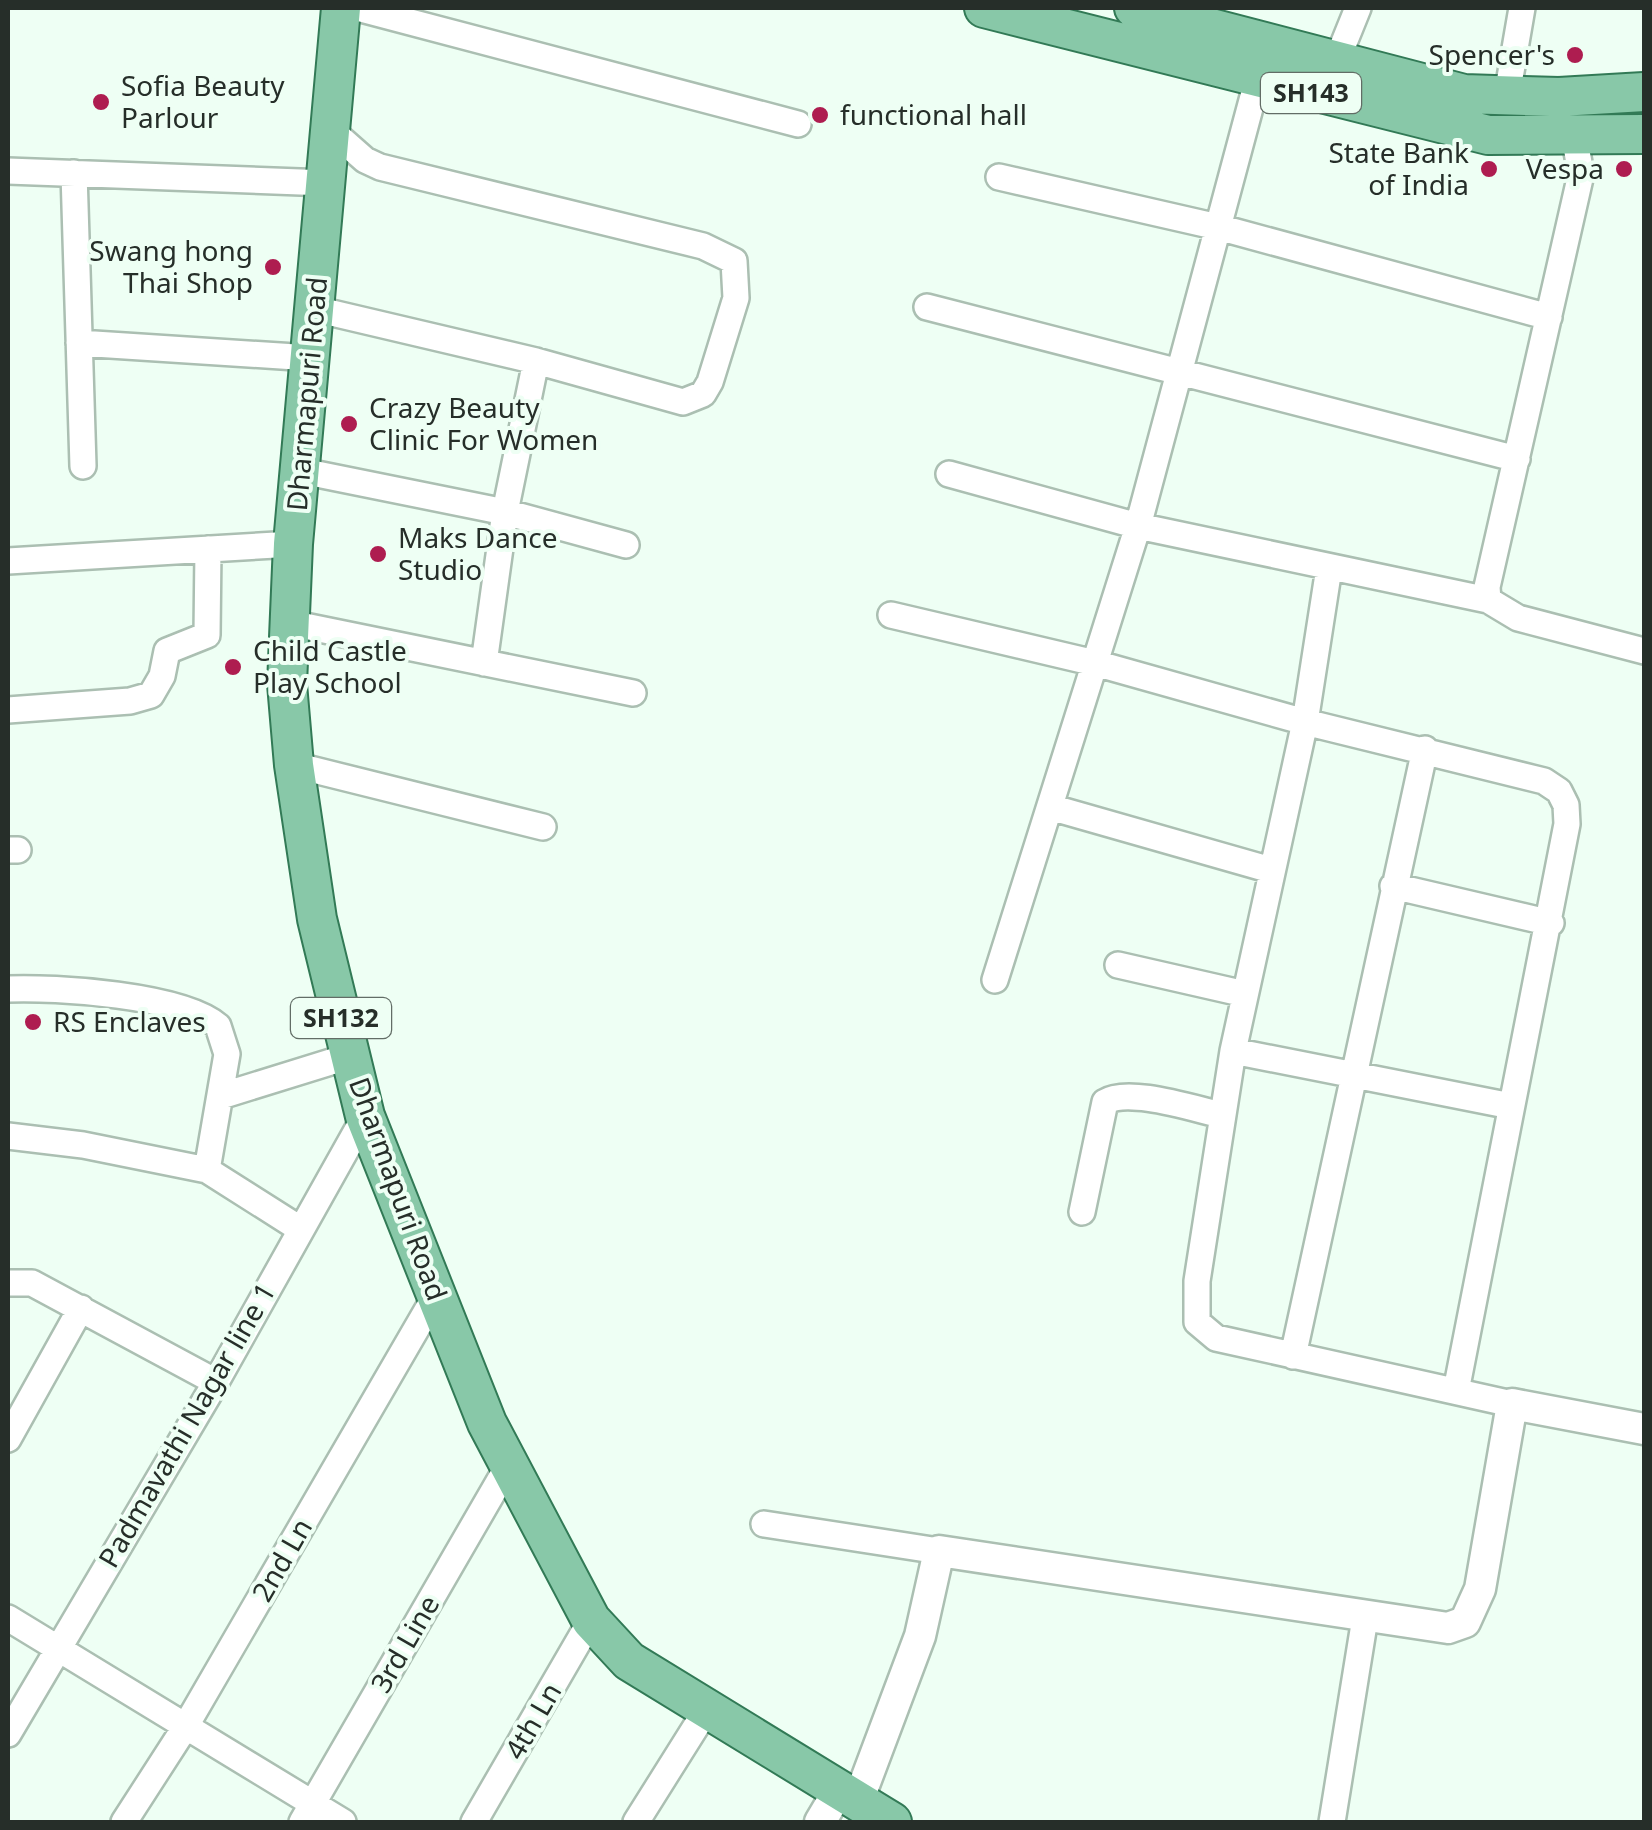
<svg xmlns="http://www.w3.org/2000/svg" width="1652" height="1830" font-family="'Noto Sans',sans-serif">
<rect width="100%" height="100%" fill="#eefff4"/>
<g fill="none" stroke-linecap="round" stroke-linejoin="round">
<g stroke="#abbfb2" stroke-width="30">
<path id="minor" d="M 357,8 L 798,124
M 1337,60 L 1358,8
M 1507,95 L 1522,8
M 1574,135 L 1581,174 L 1487,587 L 1488,600 L 1518,618 L 1644,651
M 8,171 L 327,183
M 74,173 L 83,466
M 999,177 L 1218,227 L 1549,317
M 927,307 L 1517,459
M 315,309 L 536,361 L 683,402 L 703,394 L 710,382 L 736,298 L 734,261 L 703,246 L 380,167 L 365,160 L 331,130
M 79,343 L 311,358
M 302,471 L 505,512 L 626,545
M 949,474 L 1138,526 L 1488,600
M 8,561 L 293,544
M 1329,568 L 1305,722 L 1233,1051 L 1197,1281 L 1197,1322 L 1216,1338 L 1512,1404
M 891,615 L 1095,663 L 1305,722 L 1544,781 L 1559,791 L 1566,805 L 1567,824 L 1456,1391
M 290,623 L 633,693
M 484,663 L 505,512 L 536,361
M 8,710 L 130,701 L 151,695 L 162,676 L 167,651 L 207,635 L 208,549
M 294,765 L 543,827
M 1050,807 L 1271,870
M 8,850 L 18,850
M 1393,886 L 1551,923
M 1118,965 L 1245,994
M 995,980 L 1138,526 L 1262,63
M 8,989 C 56,987 182,995 218,1026 L 227,1054 L 207,1170
M 1233,1051 L 1511,1106
M 221,1096 L 350,1056
M 8,1136 L 83,1145 L 207,1170 L 300,1229
M 1082,1212 L 1105,1102 C 1128,1087 1194,1109 1222,1115
M 8,1283 L 32,1283 L 216,1382
M 1293,1356 L 1425,749
M 8,1439 L 81,1308
M 764,1524 L 939,1551
M 8,1618 L 343,1822
M 8,1734 L 216,1382 L 365,1116
M 124,1822 L 184,1729 L 436,1295
M 302,1822 L 508,1466
M 474,1822 L 591,1620
M 636,1822 L 707,1709
M 1332,1822 L 1365,1618"/>
</g>
<g stroke="#abbfb2" stroke-width="35">
<path id="tertiary" d="M 858,1801 L 920,1636 L 939,1551 L 1448,1628 L 1465,1622 L 1480,1589 L 1512,1404 L 1644,1429
M 820,1822 L 839,1790"/>
</g>
<g stroke="#327a56" stroke-width="42">
<path id="primary" d="M 341,8 L 293,544 L 287,684 L 294,765 L 317,919 L 365,1116 L 487,1423 L 591,1620 L 629,1661 L 892,1822
M 984,8 L 1488,135 L 1644,134
M 1134,8 L 1464,94 L 1559,97 L 1644,92"/>
</g>
<use href="#minor" stroke="#fff" stroke-width="25"/>
<use href="#tertiary" stroke="#fff" stroke-width="30"/>
<use href="#primary" stroke="#88c8a8" stroke-width="38"/>
</g>
<g fill="#ae1d50" stroke="#eefff4" stroke-width="4">
<circle cx="1575" cy="55" r="10"/>
<circle cx="101" cy="102" r="10"/>
<circle cx="820" cy="115" r="10"/>
<circle cx="1489" cy="169" r="10"/>
<circle cx="1624" cy="169" r="10"/>
<circle cx="273" cy="267" r="10"/>
<circle cx="349" cy="424" r="10"/>
<circle cx="378" cy="554" r="10"/>
<circle cx="233" cy="667" r="10"/>
<circle cx="33" cy="1022" r="10"/>
</g>
<g text-anchor="middle" stroke-width="8" stroke-linejoin="round" paint-order="stroke">
<g fill="#eefff4" stroke="#626d66" stroke-width="2.5">
<rect x="1261" y="73" width="100" height="40" rx="8"/>
<rect x="291" y="998" width="100" height="40" rx="8"/>
</g>
<g font-size="25" font-weight="bold" fill="#262e29">
<text x="1311" y="102">SH143</text>
<text x="341" y="1027">SH132</text>
</g>
<g font-size="28" fill="#262e29" stroke="#eefff4" text-anchor="start">
<text x="1555" y="65" text-anchor="end">Spencer's</text>
<text x="121" y="96">Sofia Beauty<tspan x="121" dy="32">Parlour</tspan></text>
<text x="840" y="125">functional hall</text>
<text x="1469" y="163" text-anchor="end">State Bank<tspan x="1469" dy="32">of India</tspan></text>
<text x="1604" y="179" text-anchor="end">Vespa</text>
<text x="253" y="261" text-anchor="end">Swang hong<tspan x="253" dy="32">Thai Shop</tspan></text>
<text x="369" y="418">Crazy Beauty<tspan x="369" dy="32">Clinic For Women</tspan></text>
<text x="398" y="548">Maks Dance<tspan x="398" dy="32">Studio</tspan></text>
<text x="253" y="661">Child Castle<tspan x="253" dy="32">Play School</tspan></text>
<text x="53" y="1032">RS Enclaves</text>
</g>
<g font-size="28" fill="#262e29" stroke="#eefff4">
<text transform="translate(307 394) rotate(-85)" y="10">Dharmapuri Road</text>
<text transform="translate(398 1189) rotate(70)" y="10">Dharmapuri Road</text>
<text transform="translate(187 1425) rotate(-60)" y="10">Padmavathi Nagar line 1</text>
<text transform="translate(282 1560) rotate(-60)" y="10">2nd Ln</text>
<text transform="translate(405 1644) rotate(-60)" y="10">3rd Line</text>
<text transform="translate(533 1721) rotate(-60)" y="10">4th Ln</text>
</g>
</g>
<rect width="1652" height="1830" fill="none" stroke="#262e29" stroke-width="20"/>
</svg>
